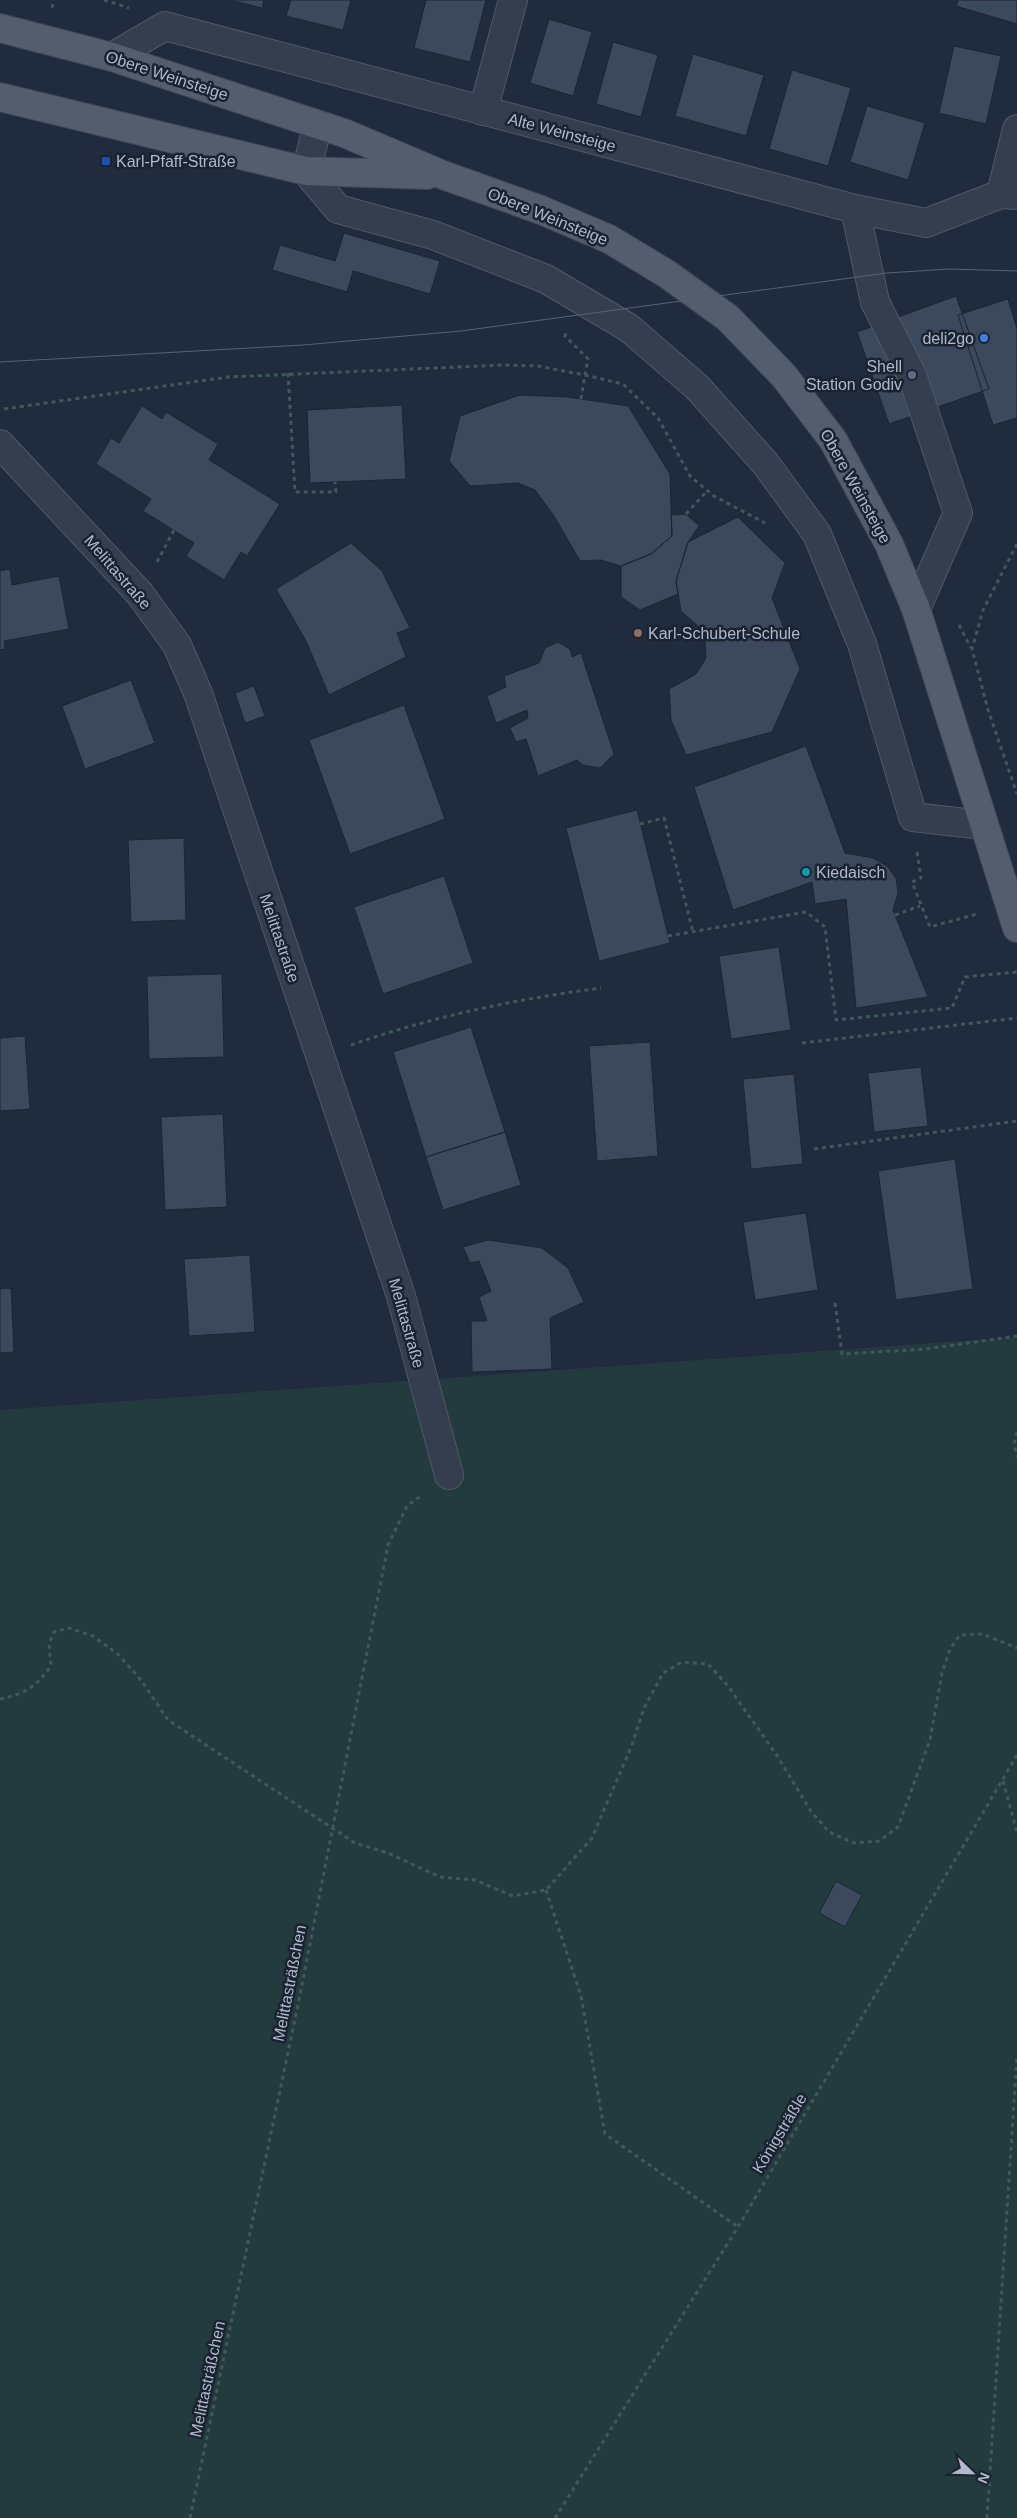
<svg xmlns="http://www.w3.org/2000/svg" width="1017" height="2518" font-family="Helvetica,sans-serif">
<rect width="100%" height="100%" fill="#212b3e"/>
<path fill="#233a3f" d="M 1017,1337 L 1017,2518 L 0,2518 L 0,1410 Z"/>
<path fill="#3c495d" stroke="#1c2534" d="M 230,0 L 264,0 L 262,8 Z
M 291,0 L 351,0 L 343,30 L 286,16 Z
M 426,0 L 486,0 L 470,62 L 414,48 Z
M 958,0 L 1017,0 L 1017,24 L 956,6 Z
M 549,19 L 592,32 L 573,96 L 530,83 Z
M 613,42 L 658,55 L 641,117 L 596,104 Z
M 954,46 L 1001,56 L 986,124 L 939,113 Z
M 693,54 L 764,75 L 746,136 L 675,116 Z
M 792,70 L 851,88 L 828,166 L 769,149 Z
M 867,106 L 925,123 L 908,180 L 850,162 Z
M 344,233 L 440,261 L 430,294 L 353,271 L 347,292 L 272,270 L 280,245 L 335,261 Z
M 956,296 L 989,389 L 889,424 L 857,332 Z
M 1008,299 L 1017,329 L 1017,418 L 993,425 L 958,315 Z
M 520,395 L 568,397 L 628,406 L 670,474 L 672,536 L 651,554 L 621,566 L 601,560 L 580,561 L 554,516 L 535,490 L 518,483 L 470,486 L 449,461 L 460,416 Z
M 402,405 L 406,479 L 310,483 L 307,410 Z
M 142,406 L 162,419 L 166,412 L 218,444 L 209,460 L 280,504 L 247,556 L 241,552 L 224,580 L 186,556 L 194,543 L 143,511 L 151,499 L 96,464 L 111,438 L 119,443 Z
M 686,514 L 699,526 L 688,542 L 676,581 L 678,594 L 640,610 L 621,597 L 621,566 L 651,554 L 672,536 L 671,515 Z
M 738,517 L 785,563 L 772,598 L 800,669 L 772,732 L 686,755 L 671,720 L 669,689 L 696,674 L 706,658 L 705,641 L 700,628 L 681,611 L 676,581 L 688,542 Z
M 351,543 L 382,571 L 410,628 L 397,633 L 406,657 L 329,695 L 306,641 L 276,589 Z
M 10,569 L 12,585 L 59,576 L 69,629 L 4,641 L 5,649 L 0,650 L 0,571 Z
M 558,642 L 570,649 L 572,657 L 581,653 L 614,754 L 600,768 L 583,765 L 577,760 L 538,776 L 526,739 L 516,742 L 510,728 L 528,718 L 527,710 L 496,723 L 487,696 L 506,687 L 504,676 L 539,663 L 545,648 Z
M 131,680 L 155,743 L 85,769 L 62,706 Z
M 254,686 L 265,716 L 245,723 L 235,693 Z
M 404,705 L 445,819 L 350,854 L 309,740 Z
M 806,746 L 845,853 L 873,858 L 887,866 L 896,878 L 898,893 L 893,910 L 928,997 L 856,1008 L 846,899 L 815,904 L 812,882 L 733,910 L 694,787 Z
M 637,810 L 670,943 L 599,961 L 566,828 Z
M 184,838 L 186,920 L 131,922 L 128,840 Z
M 444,876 L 473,963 L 383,994 L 354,907 Z
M 779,947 L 791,1030 L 731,1039 L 719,956 Z
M 222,974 L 224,1057 L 149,1059 L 147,976 Z
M 471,1027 L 505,1132 L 426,1157 L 393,1052 Z
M 25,1036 L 30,1109 L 0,1111 L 0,1038 Z
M 650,1042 L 658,1156 L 597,1161 L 589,1046 Z
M 921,1067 L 928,1126 L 874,1132 L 868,1073 Z
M 794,1074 L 803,1164 L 751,1169 L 743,1079 Z
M 223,1114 L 227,1207 L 165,1210 L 161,1117 Z
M 505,1132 L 521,1185 L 443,1210 L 426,1157 Z
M 955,1159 L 973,1289 L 896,1300 L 878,1171 Z
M 806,1213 L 818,1290 L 755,1300 L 743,1222 Z
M 488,1240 L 542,1248 L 568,1268 L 584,1302 L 550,1318 L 552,1369 L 472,1372 L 471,1321 L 487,1321 L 479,1297 L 491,1291 L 479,1261 L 470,1263 L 463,1247 Z
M 250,1255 L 255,1332 L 189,1336 L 184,1259 Z
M 11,1288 L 14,1352 L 0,1353 L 0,1289 Z
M 836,1881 L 862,1895 L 845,1927 L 819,1913 Z"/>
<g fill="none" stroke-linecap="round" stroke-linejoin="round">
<g stroke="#505868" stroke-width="30">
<path id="minor" d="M 112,57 L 165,26 L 855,209 L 926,223 L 1001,194 L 1017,195
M 483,111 L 513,0
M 318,125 L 306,171 L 338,209 L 433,235 L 546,279 L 629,328 L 697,387 L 765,463 L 817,534 L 862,644 L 913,817 L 983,825
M 1001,194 L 1017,129
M 855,209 L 875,302 L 912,375 L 958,513 L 916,609
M 0,444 L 140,594 L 177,645 L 198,693 L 401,1296 L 449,1475"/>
</g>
<g stroke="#3e4756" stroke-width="30">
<path id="major" d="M 0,28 L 112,57 L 344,133 L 443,175 L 541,210 L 609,239 L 667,274 L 728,318 L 784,376 L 833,440 L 889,544 L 916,609 L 1017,928
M 0,97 L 306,171 L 427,175"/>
</g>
<path stroke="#41575c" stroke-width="3" stroke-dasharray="4 4" stroke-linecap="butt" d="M 104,0 L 129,8
M 52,8 L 54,0
M 288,373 L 295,492 L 336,492 L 335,482
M 581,399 L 585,375 L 623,384 L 658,418 L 690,476 L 714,496 L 765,523
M 4,409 L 228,377 L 504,365 L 538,366 L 585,375 L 588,359 L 565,336 L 567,330
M 686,514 L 707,491
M 1017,544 L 983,610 L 972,649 L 988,710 L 1017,794
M 157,562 L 174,530
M 959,625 L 971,648
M 640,824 L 664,818 L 693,932
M 917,852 L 921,878 L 912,882 L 930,927 L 977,914
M 895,915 L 920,906
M 668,936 L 806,912 L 825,927 L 836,1020 L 952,1008 L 965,977 L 1017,972
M 802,1043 L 1017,1018
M 351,1045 C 431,1017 516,999 601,988
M 814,1149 L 1017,1121
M 835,1303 L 842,1354 L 926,1349 L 1017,1336
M 1017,1432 L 1014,1444 L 1017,1457
M 0,1699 C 25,1694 36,1687 51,1666 L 49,1644 L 54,1632 L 69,1628 L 93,1636 L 119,1655 L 141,1680 L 168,1720 L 355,1843 L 388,1853 L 440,1877 L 475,1880 L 513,1896 L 546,1890 L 592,1838 L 632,1745 L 644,1708 L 663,1673 L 682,1662 L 708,1664 L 728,1686 L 778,1757 L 810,1810 L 829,1832 L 854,1843 L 879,1841 L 898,1827 L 930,1740 L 942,1673 L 950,1649 L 960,1635 L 982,1634 L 1017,1648
M 1003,1781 L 1017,1832
M 546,1890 L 581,1996 L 605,2134 L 738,2227
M 190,2518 L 299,2000 L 388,1545 L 407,1506 L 422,1495
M 555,2518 L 738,2227 L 1017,1755
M 987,2518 L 1017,2056"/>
<use href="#minor" stroke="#353e4e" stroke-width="28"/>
<use href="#major" stroke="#535d6e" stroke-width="28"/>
<path stroke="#566175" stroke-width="1" d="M 0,362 L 303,345 L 461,331 L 887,273 L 949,269 L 1017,271"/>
</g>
<rect fill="#1a4fb4" stroke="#1a2332" stroke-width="2" x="101" y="156" width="10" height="10" rx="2.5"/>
<circle fill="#3f7fe0" stroke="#1a2332" stroke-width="2" cx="984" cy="338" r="5"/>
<circle fill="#5c6f8a" stroke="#1a2332" stroke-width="2" cx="912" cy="375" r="5"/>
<circle fill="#8d6e63" stroke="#1a2332" stroke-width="2" cx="638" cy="633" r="5"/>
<circle fill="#0f9aa8" stroke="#1a2332" stroke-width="2" cx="806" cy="872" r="5"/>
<g text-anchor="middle" stroke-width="5" stroke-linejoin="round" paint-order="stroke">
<g font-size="16" fill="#b0b8c9" stroke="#1a2332">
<text transform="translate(167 75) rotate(18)" y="6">Obere Weinsteige</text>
<text transform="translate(562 132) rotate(15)" y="6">Alte Weinsteige</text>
<text transform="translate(548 216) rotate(22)" y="6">Obere Weinsteige</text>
<text transform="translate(856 486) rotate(61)" y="6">Obere Weinsteige</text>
<text transform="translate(118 572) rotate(49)" y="6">Melittastraße</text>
<text transform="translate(280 938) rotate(71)" y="6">Melittastraße</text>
<text transform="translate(407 1323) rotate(74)" y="6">Melittastraße</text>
<text transform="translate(289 1983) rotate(-79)" y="6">Melittasträßchen</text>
<text transform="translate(779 2133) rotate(-59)" y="6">Königsträßle</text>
<text transform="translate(207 2379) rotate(-78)" y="6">Melittasträßchen</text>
</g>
<g font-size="16" fill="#b0b8c9" stroke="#1a2332" text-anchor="start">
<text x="116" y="167">Karl-Pfaff-Straße</text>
<text x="974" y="344" text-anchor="end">deli2go</text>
<text x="902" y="372" text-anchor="end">Shell<tspan x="902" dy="18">Station Godiv</tspan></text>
<text x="648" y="639">Karl-Schubert-Schule</text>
<text x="816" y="878">Kiedaisch</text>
</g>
</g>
<g transform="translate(972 2473) rotate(113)" stroke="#1a2332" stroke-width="4" paint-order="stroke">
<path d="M0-4L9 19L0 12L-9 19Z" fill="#b0b8c9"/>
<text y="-8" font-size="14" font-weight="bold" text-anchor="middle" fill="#b0b8c9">N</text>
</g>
</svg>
